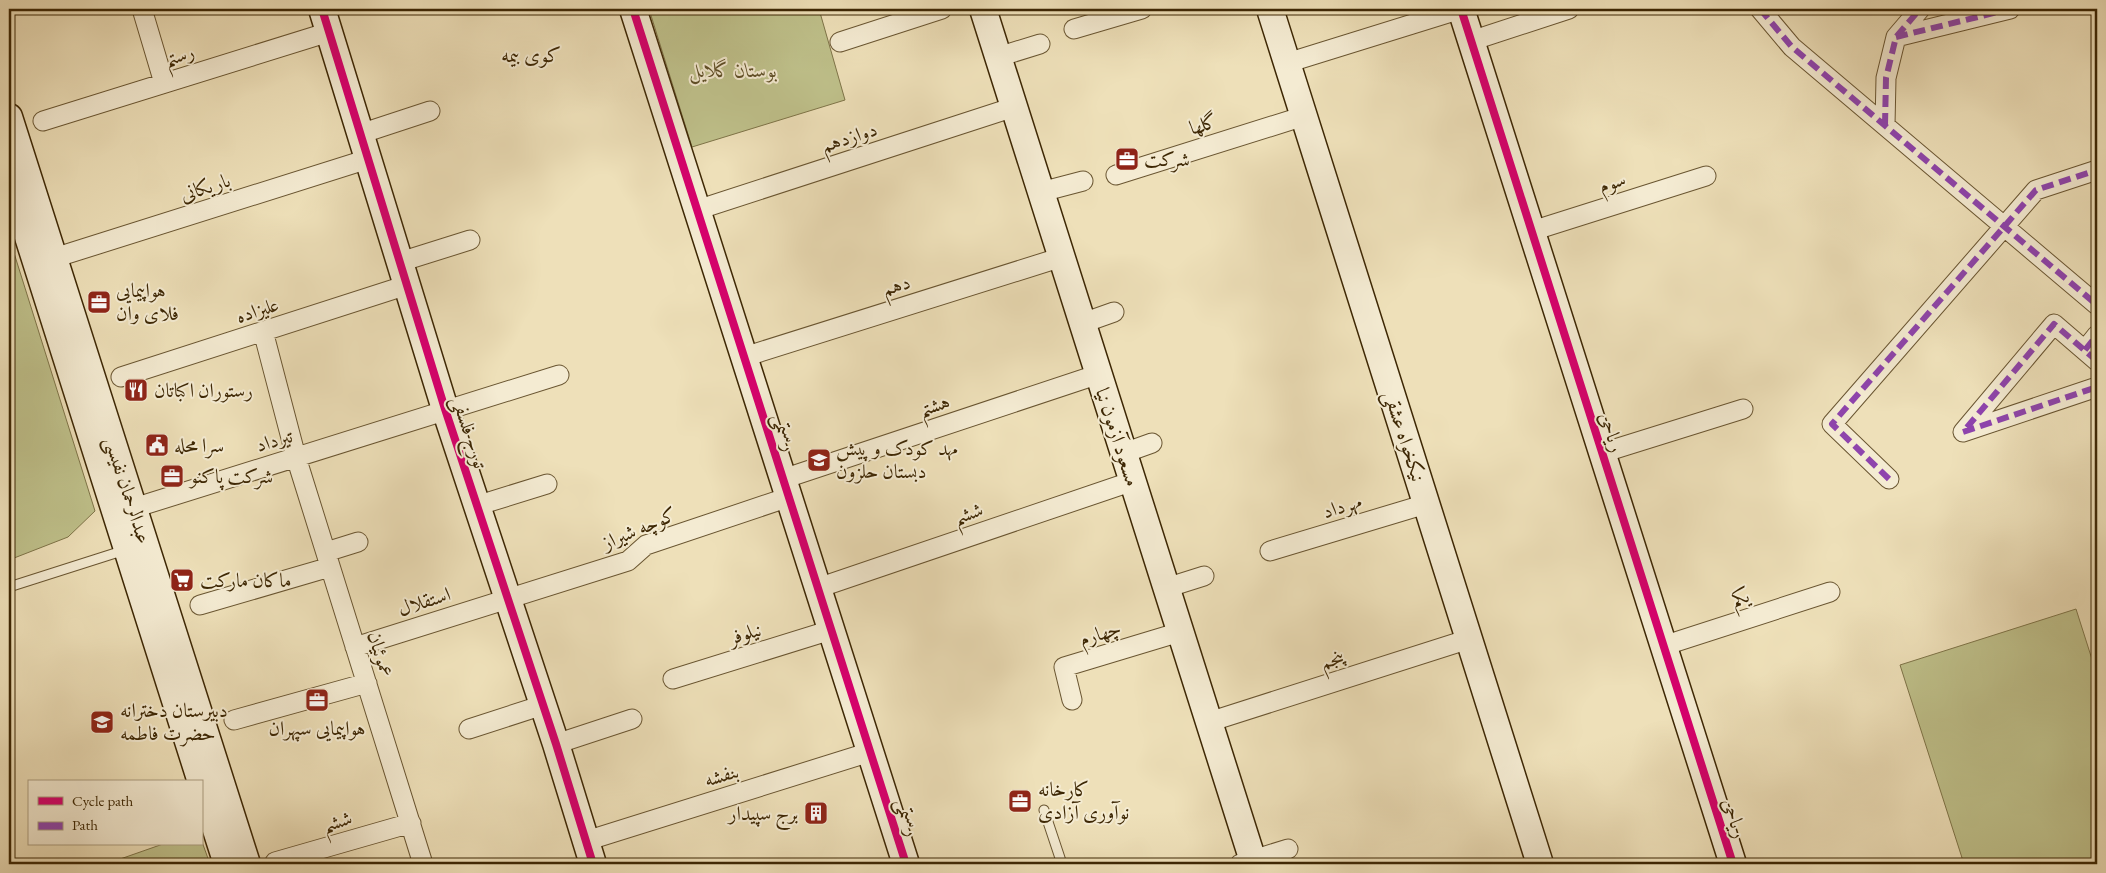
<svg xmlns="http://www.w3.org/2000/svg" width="2106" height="873" font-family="'EB Garamond',Amiri,serif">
<rect width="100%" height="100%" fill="#eee0b9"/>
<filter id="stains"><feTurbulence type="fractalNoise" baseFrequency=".004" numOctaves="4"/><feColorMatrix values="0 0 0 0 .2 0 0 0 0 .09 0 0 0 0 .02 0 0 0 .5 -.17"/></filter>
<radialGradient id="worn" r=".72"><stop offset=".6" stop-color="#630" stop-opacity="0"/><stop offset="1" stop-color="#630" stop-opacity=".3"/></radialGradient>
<path fill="#bfc18b" stroke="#7e7448" d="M 649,9 L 819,9 L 845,100 L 692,147 Z
M 9,237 L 95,511 L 68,537 L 9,560 Z
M 2076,609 L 2097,675 L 2097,864 L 1964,864 L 1900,665 Z
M 201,839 L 210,864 L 106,864 L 163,844 L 201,844 Z"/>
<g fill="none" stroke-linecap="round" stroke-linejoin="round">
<g stroke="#695531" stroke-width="11">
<path id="lane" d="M 9,587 L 125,550
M 1044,810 L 1062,864"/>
</g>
<g stroke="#695531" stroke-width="21">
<path id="street" d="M 142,9 L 164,83
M 1760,9 L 1792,47 L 2097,305
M 1074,29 L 1142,9
M 1896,37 L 2010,9
M 1471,41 L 1569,9
M 840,42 L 942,9
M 998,57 L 1040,44
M 1287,63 L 1461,9
M 43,121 L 329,32
M 1885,125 L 1886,78 L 1896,37 L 1920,9
M 360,134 L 430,111
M 1116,175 L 1304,116
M 1041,192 L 1083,181
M 697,210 L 1014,107
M 1532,231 L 1706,176
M 54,258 L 368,159
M 400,262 L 470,240
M 1083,323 L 1114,312
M 263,331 L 296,457 L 423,864
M 2085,350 L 2097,335
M 744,357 L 1062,257
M 2097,361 L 2054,324 L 1963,432 L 2097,387
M 121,377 L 407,285
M 1124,453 L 1152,443
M 1602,453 L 1743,409
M 783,479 L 1099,374
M 1889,479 L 1832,424 L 2036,190 L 2097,170
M 476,506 L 547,484
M 121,512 L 559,375
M 1270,551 L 1426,504
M 326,552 L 358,542
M 818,588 L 1133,481
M 1166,588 L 1204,576
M 200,605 L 330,567
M 1663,646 L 1830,592
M 355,647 L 628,561 L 646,545 L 789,497
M 673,679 L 831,630
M 1072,700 L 1064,667 L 1180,632
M 234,720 L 367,683
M 1209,722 L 1469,639
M 469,729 L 543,705
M 556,744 L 632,719
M 586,841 L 870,752
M 275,862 L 411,823
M 1240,864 L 1288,849"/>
</g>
<g stroke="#3d2704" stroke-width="29">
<path id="secondary" d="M 322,9 L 445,409 L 556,744 L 593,864
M 633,9 L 906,864
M 983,9 L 1254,864
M 1270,9 L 1540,864
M 1461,9 L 1733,864
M 9,117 L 247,864
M 9,177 L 201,782
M 201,783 L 227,864"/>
</g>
<use href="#lane" stroke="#f4ebd2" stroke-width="9"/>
<use href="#street" stroke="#f4ebd2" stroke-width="19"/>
<use href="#secondary" stroke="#f4ebd2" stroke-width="26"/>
<path stroke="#8e44ad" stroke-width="6" stroke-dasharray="12 6" stroke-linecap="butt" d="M 1760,9 L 1792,47 L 2097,305
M 1896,37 L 2010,9
M 1885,125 L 1886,78 L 1896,37 L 1920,9
M 2085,350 L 2097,335
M 2097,361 L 2054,324 L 1963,432 L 2097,387
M 1889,479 L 1832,424 L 2036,190 L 2097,170"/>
<g stroke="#f4ebd2" stroke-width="11">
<path id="cycleway" d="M 322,9 L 445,409 L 556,744 L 593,864
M 633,9 L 906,864
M 1461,9 L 1733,864"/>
</g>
<use href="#cycleway" stroke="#d6006c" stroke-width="8"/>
</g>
<defs>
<g id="office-square" transform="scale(1.25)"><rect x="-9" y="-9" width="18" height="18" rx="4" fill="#8f2418" stroke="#f4ebd2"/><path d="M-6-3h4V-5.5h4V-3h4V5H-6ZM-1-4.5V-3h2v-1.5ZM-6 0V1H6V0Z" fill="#fff"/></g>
<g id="restaurant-square" transform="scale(1.25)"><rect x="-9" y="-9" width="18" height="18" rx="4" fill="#8f2418" stroke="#f4ebd2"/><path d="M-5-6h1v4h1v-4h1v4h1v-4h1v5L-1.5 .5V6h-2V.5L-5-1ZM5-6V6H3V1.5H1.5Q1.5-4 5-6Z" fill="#fff"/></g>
<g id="civic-square" transform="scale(1.25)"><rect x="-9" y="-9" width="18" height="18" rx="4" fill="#8f2418" stroke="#f4ebd2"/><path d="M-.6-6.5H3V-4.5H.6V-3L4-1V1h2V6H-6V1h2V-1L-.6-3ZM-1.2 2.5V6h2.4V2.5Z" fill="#fff"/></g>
<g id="school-square" transform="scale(1.25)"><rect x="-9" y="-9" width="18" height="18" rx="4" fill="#8f2418" stroke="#f4ebd2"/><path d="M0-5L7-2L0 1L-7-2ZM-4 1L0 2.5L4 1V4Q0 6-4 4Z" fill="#fff"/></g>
<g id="supermarket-square" transform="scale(1.25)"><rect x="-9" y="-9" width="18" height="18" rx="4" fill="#8f2418" stroke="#f4ebd2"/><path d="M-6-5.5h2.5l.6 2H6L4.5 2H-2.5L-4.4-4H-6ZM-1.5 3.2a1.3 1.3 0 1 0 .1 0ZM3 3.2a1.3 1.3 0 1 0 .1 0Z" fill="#fff"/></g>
<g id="building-square" transform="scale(1.25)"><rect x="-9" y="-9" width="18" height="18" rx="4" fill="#8f2418" stroke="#f4ebd2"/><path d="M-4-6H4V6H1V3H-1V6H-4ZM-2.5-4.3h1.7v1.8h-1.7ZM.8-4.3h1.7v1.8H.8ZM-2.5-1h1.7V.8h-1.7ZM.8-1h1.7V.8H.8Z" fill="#fff"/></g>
</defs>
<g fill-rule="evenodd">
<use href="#office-square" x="1127" y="159"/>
<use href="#office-square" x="99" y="302"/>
<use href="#restaurant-square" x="136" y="390"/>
<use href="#civic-square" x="157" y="445"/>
<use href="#school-square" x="819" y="460"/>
<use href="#office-square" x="172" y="476"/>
<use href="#supermarket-square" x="182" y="580"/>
<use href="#office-square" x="317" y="700"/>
<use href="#school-square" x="102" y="722"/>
<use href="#office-square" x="1020" y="801"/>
<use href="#building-square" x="816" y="813"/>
</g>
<g text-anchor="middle" stroke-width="4" stroke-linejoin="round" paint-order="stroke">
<g font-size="20" fill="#3d2704" stroke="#f4ebd2">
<text transform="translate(179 55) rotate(-17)" y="7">رستم</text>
<text transform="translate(1203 124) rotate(-17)" y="7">گلها</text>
<text transform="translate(849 137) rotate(-18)" y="7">دوازدهم</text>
<text transform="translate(1612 182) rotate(-18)" y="7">سوم</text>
<text transform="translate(205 187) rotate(-18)" y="7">باریکانی</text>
<text transform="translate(896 285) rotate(-17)" y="7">دهم</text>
<text transform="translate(257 310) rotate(-18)" y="7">علیزاده</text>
<text transform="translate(934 405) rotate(-18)" y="7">هشتم</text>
<text transform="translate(470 432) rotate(72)" y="7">تورج فلسفی</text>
<text transform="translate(785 432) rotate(72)" y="7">رستمی</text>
<text transform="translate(1612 432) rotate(72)" y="7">ریاحی</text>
<text transform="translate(1405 436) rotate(72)" y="7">نیکخواه عشقی</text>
<text transform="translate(1118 437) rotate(72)" y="7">مسعود آزمون نیا</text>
<text transform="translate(274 440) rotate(-17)" y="7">تیرداد</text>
<text transform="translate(128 490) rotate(72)" y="7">عبدالرحمان نفیسی</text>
<text transform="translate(1342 506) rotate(-17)" y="7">مهرداد</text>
<text transform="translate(968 513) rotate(-19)" y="7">ششم</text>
<text transform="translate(639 528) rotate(-23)" y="7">کوچه شیراز</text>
<text transform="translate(1740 597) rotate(-18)" y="7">یکم</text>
<text transform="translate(424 601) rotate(-18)" y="7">استقلال</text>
<text transform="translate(745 633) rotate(-17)" y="7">نیلوفر</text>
<text transform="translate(1100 633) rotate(-17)" y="7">چهارم</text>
<text transform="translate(381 654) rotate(73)" y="7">عموئیان</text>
<text transform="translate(1332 659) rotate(-18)" y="7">پنجم</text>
<text transform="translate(721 775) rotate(-17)" y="7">بنفشه</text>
<text transform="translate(908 817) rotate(72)" y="7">رستمی</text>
<text transform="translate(1735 818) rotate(72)" y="7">ریاحی</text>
<text transform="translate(337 821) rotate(-16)" y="7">ششم</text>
</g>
<g font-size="20" font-style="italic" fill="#5e4e26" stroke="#f4ebd2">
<text x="733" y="77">بوستان گلایل</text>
</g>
<g font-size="20" fill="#3d2704" stroke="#f4ebd2" text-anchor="start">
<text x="1144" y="166">شرکت</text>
<text x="116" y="297">هواپیمایی<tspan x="116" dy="23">فلای وان</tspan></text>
<text x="154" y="397">رستوران اکباتان</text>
<text x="174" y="452">سرا محله</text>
<text x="836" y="455">مهد کودک و پیش<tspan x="836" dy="23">دبستان حلزون</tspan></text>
<text x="190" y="483">شرکت پاکنو</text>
<text x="200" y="587">ماکان مارکت</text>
<text x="120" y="717">دبیرستان دخترانه<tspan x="120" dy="23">حضرت فاطمه</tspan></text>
<text x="317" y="735" text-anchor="middle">هواپیمایی سپهران</text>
<text x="1038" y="796">کارخانه<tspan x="1038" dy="23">نوآوری آزادی</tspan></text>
<text x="798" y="820" text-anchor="end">برج سپیدار</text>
</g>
<g font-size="21" fill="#3d2704" stroke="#f4ebd2">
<text x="531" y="62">کوی بیمه</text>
</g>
</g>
<rect width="2106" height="873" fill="none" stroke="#eee0b9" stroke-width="30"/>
<rect x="10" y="10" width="2086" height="853" fill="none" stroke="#3d2704" stroke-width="2.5"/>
<rect x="15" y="15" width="2076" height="843" fill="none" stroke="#3d2704"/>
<rect x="28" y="780" width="175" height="65" fill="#f4ebd2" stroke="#ab9d80"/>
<rect x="38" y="797" width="25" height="8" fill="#d6006c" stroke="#ab9d80"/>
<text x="72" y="806" font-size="15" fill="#3d2704">Cycle path</text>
<rect x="38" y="822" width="25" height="8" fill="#8e44ad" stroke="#ab9d80"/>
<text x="72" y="830" font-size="15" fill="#3d2704">Path</text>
<rect width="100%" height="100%" filter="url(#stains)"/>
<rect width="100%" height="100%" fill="url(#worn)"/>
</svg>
